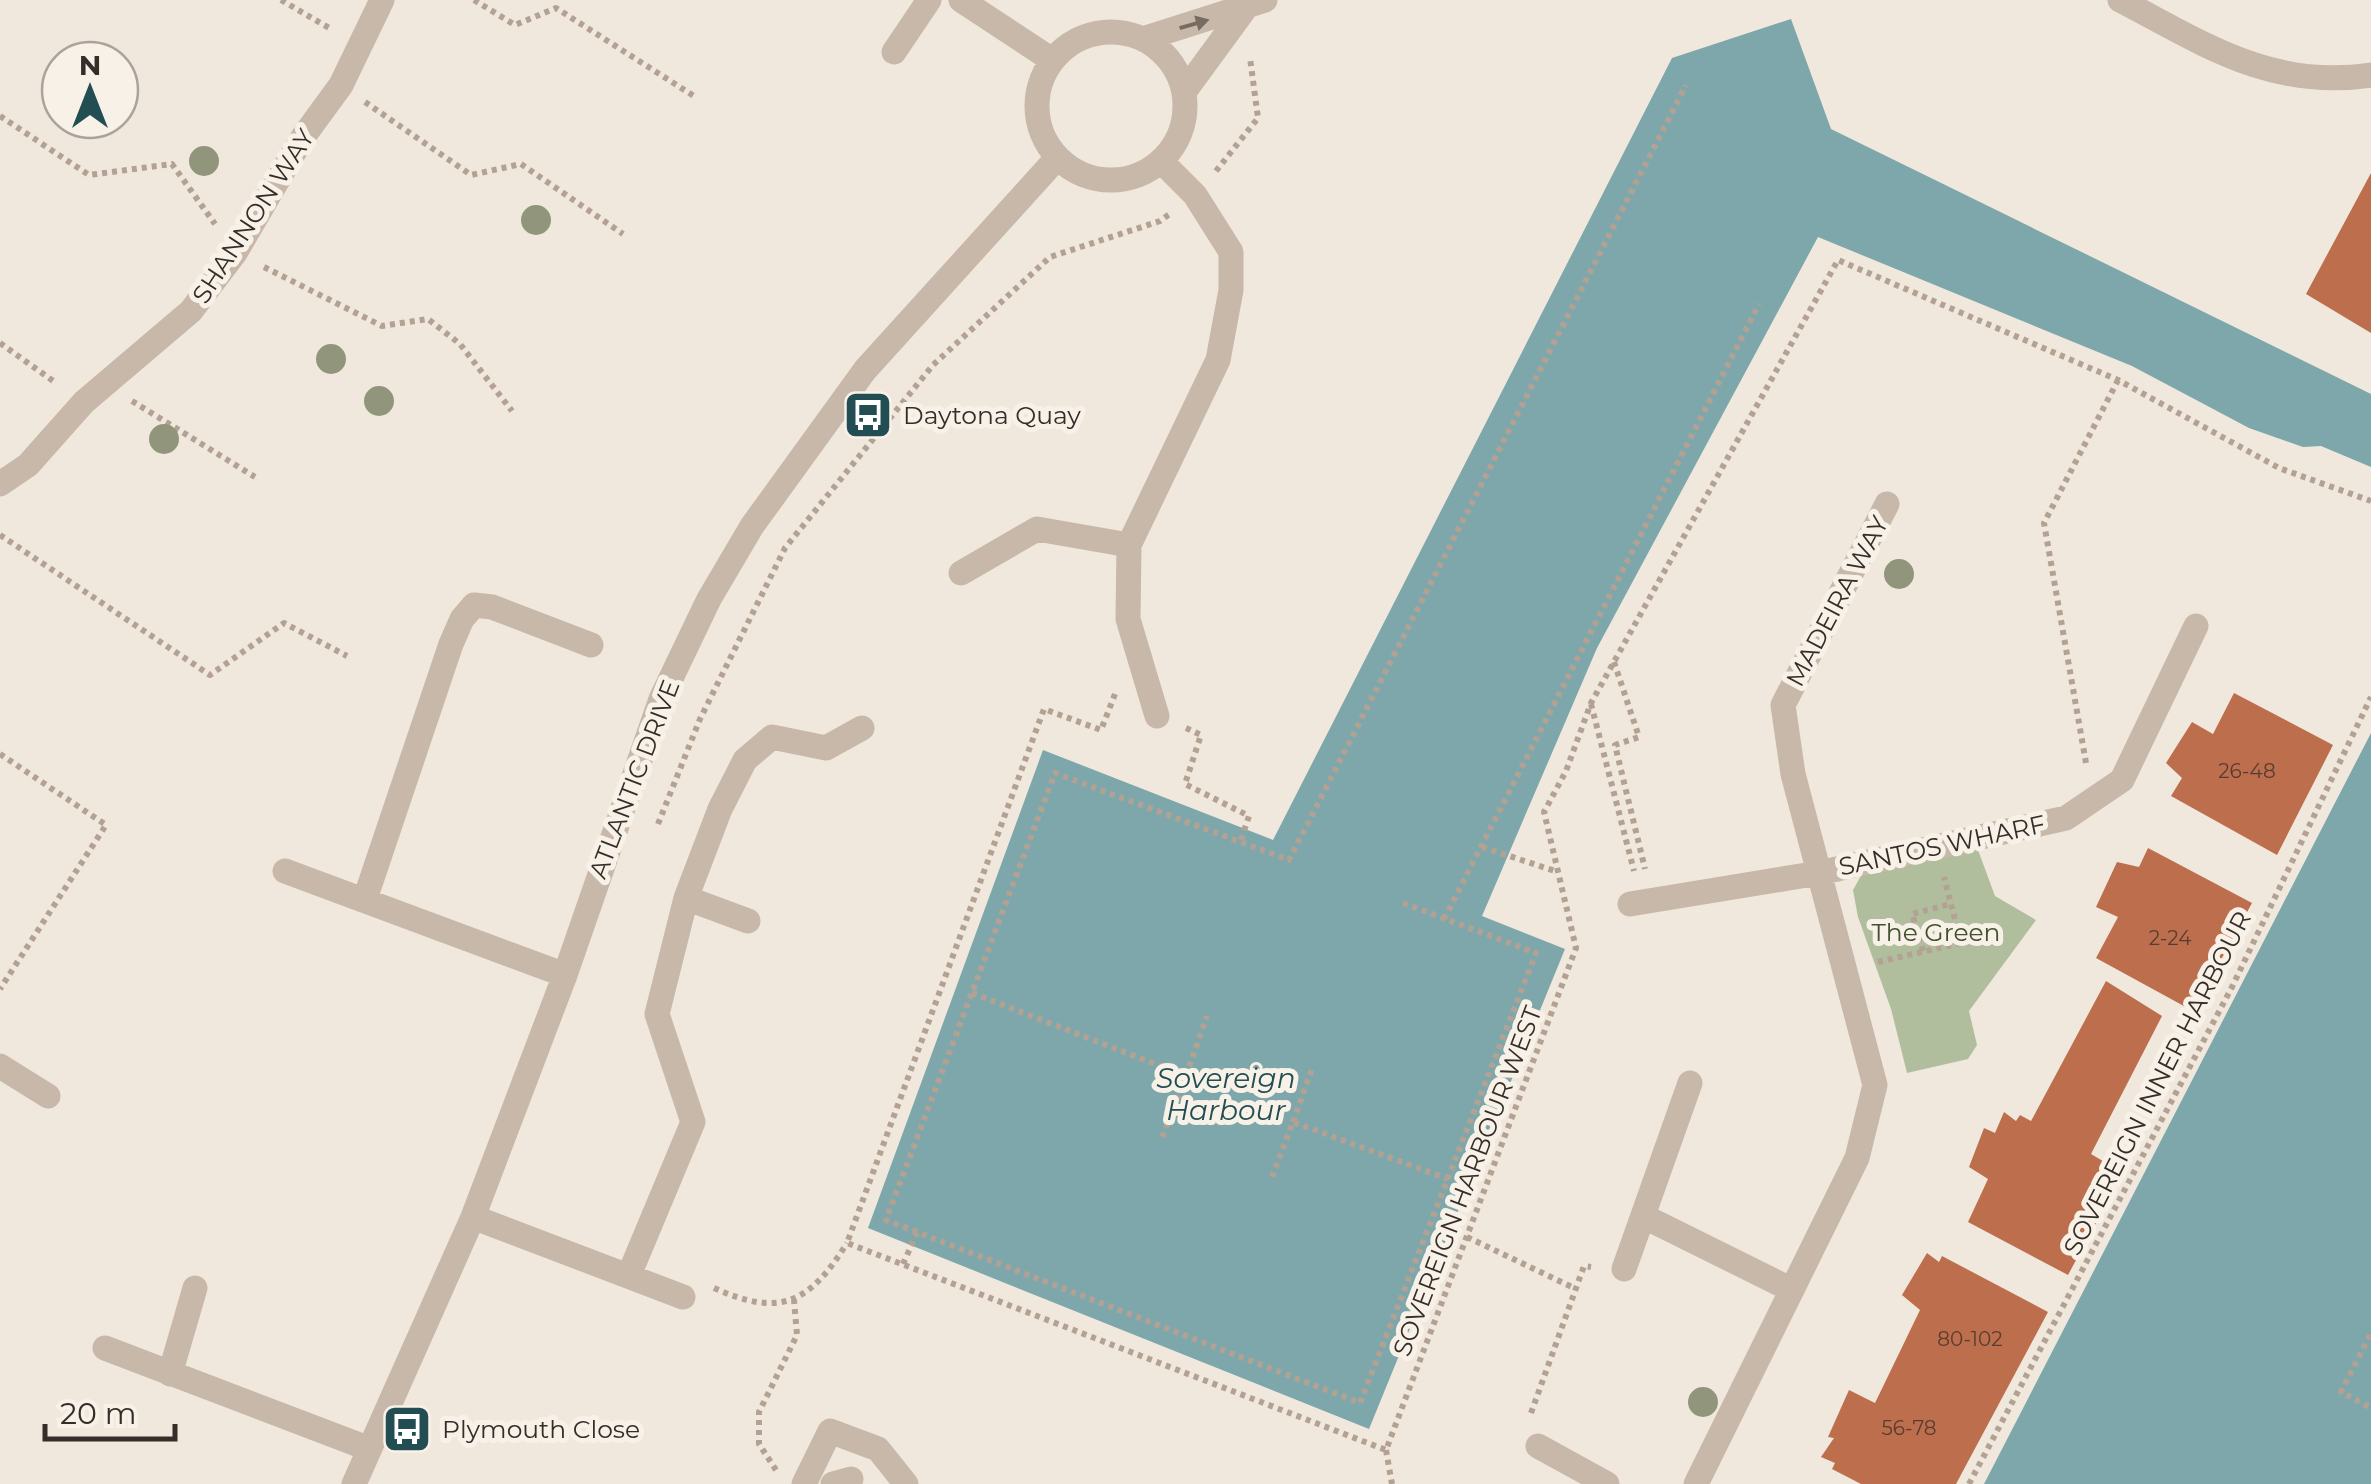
<svg xmlns="http://www.w3.org/2000/svg" width="2371" height="1484" font-family="Montserrat,sans-serif">
<rect width="100%" height="100%" fill="#f0e8dc"/>
<path fill="#b1be9d" d="M 1978,850 L 1995,896 L 2036,920 L 1969,1011 L 1977,1045 L 1968,1059 L 1907,1073 L 1891,1009 L 1858,917 L 1853,890 L 1862,874 Z"/>
<path fill="#7da7ab" d="M 1791,19 L 1831,129 L 2371,394 L 2371,467 L 2321,446 L 2303,447 L 2249,428 L 2132,366 L 1818,237 L 1597,648 L 1482,916 L 1565,949 L 1369,1429 L 868,1228 L 1043,750 L 1273,840 L 1672,58 Z
M 2371,733 L 2371,1484 L 1984,1484 Z"/>
<path fill="#bd6e4d" d="M 2371,173 L 2371,333 L 2306,294 Z
M 2234,693 L 2333,745 L 2277,855 L 2171,796 L 2182,778 L 2166,763 L 2192,722 L 2213,734 Z
M 2148,848 L 2252,903 L 2193,1011 L 2096,958 L 2118,917 L 2096,907 L 2117,862 L 2139,867 Z
M 2106,981 L 2162,1016 L 2091,1154 L 2123,1173 L 2068,1275 L 1968,1222 L 1988,1179 L 1969,1167 L 1984,1128 L 1995,1133 L 2004,1112 L 2016,1121 L 2020,1115 L 2031,1121 Z
M 1927,1253 L 1939,1262 L 1942,1256 L 2048,1312 L 1956,1484 L 1861,1484 L 1832,1469 L 1835,1463 L 1821,1457 L 1834,1438 L 1828,1437 L 1849,1390 L 1875,1403 L 1920,1310 L 1902,1295 Z"/>
<g fill="none" stroke-linecap="round" stroke-linejoin="round">
<path stroke="#b3a293" stroke-width="6" stroke-dasharray="5 5" stroke-linecap="butt" d="M 281,0 L 331,29
M 474,0 L 515,25 L 556,8 L 697,98
M 365,102 L 471,175 L 521,164 L 623,234
M 0,116 L 89,175 L 172,164 L 215,224
M 1216,171 L 1258,118 L 1250,58
M 264,267 L 382,326 L 428,319 L 460,344 L 512,411
M 0,343 L 56,383
M 132,401 L 255,477
M 0,535 L 210,675 L 284,623 L 347,656
M 1614,662 L 1639,737 L 1615,745 L 1645,869
M 1115,694 L 1101,730 L 1044,709 L 847,1243 L 1386,1450 L 1576,948 L 1544,812 L 1566,771 L 1591,703 L 1838,260 L 2118,380 L 2279,468 L 2371,501
M 1591,704 L 1634,871
M 1186,728 L 1201,735 L 1185,784 L 1249,816 L 1240,843
M 0,754 L 106,825 L 0,989
M 2086,763 L 2044,523 L 2118,380
M 658,824 L 700,719 L 785,548 L 933,365 L 1050,257 L 1160,221 L 1171,213
M 1482,847 L 1558,872
M 1403,903 L 1536,953 L 1360,1403 L 886,1220 L 1055,773 L 1289,860 L 1686,85
M 1444,919 L 1759,304
M 1923,951 L 1912,914 L 1951,904
M 1878,962 L 1961,943 L 1944,877
M 972,993 L 1186,1076 L 1161,1140
M 1186,1076 L 1207,1016
M 1293,1122 L 1313,1066
M 1272,1177 L 1293,1122 L 1448,1179
M 1467,1237 L 1574,1288
M 903,1264 L 917,1233
M 714,1288 C 780,1318 810,1303 847,1243
M 2370,1335 L 2341,1392 L 2371,1408
M 1531,1413 L 1584,1266 L 1591,1267
M 1386,1450 L 1392,1484
M 776,1470 L 759,1444 L 759,1412 L 797,1335 L 794,1300
M 1969,1484 L 2232,987 L 2371,697"/>
<path stroke="#c7b8a9" stroke-width="25" d="M 961,0 L 1052,60
M 2120,0 C 2204,44 2271,90 2371,75
M1037 106a74 74 0 1 1 148 0a74 74 0 1 1-148 0Z
M 1143,39 L 1265,0
M 894,52 L 929,0
M 1184,92 L 1244,10
M 0,484 L 28,465 L 84,402 L 191,311 L 235,253 L 303,137 L 341,85 L 382,0
M 961,573 L 1037,529 L 1129,545
M 1157,716 L 1128,619 L 1129,545 L 1218,360 L 1231,290 L 1231,252 L 1195,195 L 1161,161
M 285,871 L 565,975
M 686,898 L 748,921
M 365,899 L 451,644 L 462,619 L 474,605 L 492,607 L 591,645
M 1630,904 L 1819,873 L 2066,818 L 2122,780 L 2196,626
M 0,1066 L 48,1096
M 1643,1216 L 1792,1290
M 473,1217 L 683,1297
M 1624,1269 L 1690,1083
M 629,1275 L 693,1122 L 657,1014 L 686,898 L 720,809 L 745,760 L 772,737 L 826,748 L 862,728
M 105,1348 L 367,1448
M 170,1374 L 195,1288
M 1538,1446 L 1607,1484
M 354,1484 L 473,1217 L 565,975 L 661,699 L 709,599 L 752,526 L 865,370 L 1057,158
M 804,1484 L 830,1431 L 878,1449 L 906,1484
M 833,1484 L 851,1479
M 1696,1484 L 1857,1158 L 1875,1085 L 1793,774 L 1783,705 L 1887,504"/>
</g>
<g fill="#90957c">
<circle cx="204" cy="161" r="15"/>
<circle cx="536" cy="220" r="15"/>
<circle cx="331" cy="359" r="15"/>
<circle cx="379" cy="401" r="15"/>
<circle cx="164" cy="439" r="15"/>
<circle cx="1899" cy="574" r="15"/>
<circle cx="1703" cy="1402" r="15"/>
</g>
<defs><path id="oneway-solid" d="M-6-.8H1V-3.2L6.5 0L1 3.2V.8H-6Z" transform="scale(2.5)"/></defs>
<use fill="#776c62" href="#oneway-solid" transform="translate(1194 24) rotate(-16)"/>
<defs>
<g id="bus-square" transform="scale(2.5)"><rect x="-9" y="-9" width="18" height="18" rx="4" fill="#214d53" stroke="#f8f1e8"/><path d="M-5-6H5V4H4V6H2V4H-2V6H-4V4H-5ZM-3.5-4V0h7V-4ZM-3.5 1.2v1.5H-2V1.2ZM2 1.2v1.5H3.5V1.2Z" fill="#fff"/></g>
</defs>
<g fill-rule="evenodd">
<use href="#bus-square" x="868" y="415"/>
<use href="#bus-square" x="407" y="1429"/>
</g>
<g text-anchor="middle" stroke-width="10" stroke-linejoin="round" paint-order="stroke">
<g font-size="20" fill="#573d31">
<text x="2247" y="778">26-48</text>
<text x="2170" y="945">2-24</text>
<text x="1970" y="1346">80-102</text>
<text x="1909" y="1435">56-78</text>
</g>
<g font-size="25" fill="#352d28" stroke="#f8f1e8">
<text transform="translate(253 216) rotate(-57)" y="9">SHANNON WAY</text>
<text transform="translate(1837 601) rotate(-62)" y="9">MADEIRA WAY</text>
<text transform="translate(634 779) rotate(-69)" y="9">ATLANTIC DRIVE</text>
<text transform="translate(1942 845) rotate(-12)" y="9">SANTOS WHARF</text>
<text transform="translate(2157 1083) rotate(-63)" y="9">SOVEREIGN INNER HARBOUR</text>
<text transform="translate(1467 1181) rotate(-69)" y="9">SOVEREIGN HARBOUR WEST</text>
</g>
<g font-size="25" fill="#352d28" stroke="#f8f1e8" text-anchor="start">
<text x="903" y="424">Daytona Quay</text>
<text x="442" y="1438">Plymouth Close</text>
</g>
<g font-size="25" fill="#42512e" stroke="#f8f1e8">
<text x="1936" y="941">The Green</text>
</g>
<g font-size="28" font-style="italic" fill="#214d53" stroke="#f8f1e8">
<text x="1226" y="1088">Sovereign<tspan x="1226" dy="32">Harbour</tspan></text>
</g>
</g>
<g transform="translate(90 90)"><circle r="48" fill="#f8f1e8" stroke="#aaa39b" stroke-width="2.5"/>
<path d="M0-8L18 38L0 25L-18 38Z" fill="#214d53"/>
<text y="-15" font-size="28" font-weight="bold" text-anchor="middle" fill="#352d28">N</text>
</g>
<path d="M45 1424v15h130v-15" fill="none" stroke="#352d28" stroke-width="5"/>
<text x="60" y="1424" font-size="30" fill="#352d28" stroke="#f8f1e8" stroke-width="8" paint-order="stroke">20 m</text>
</svg>
